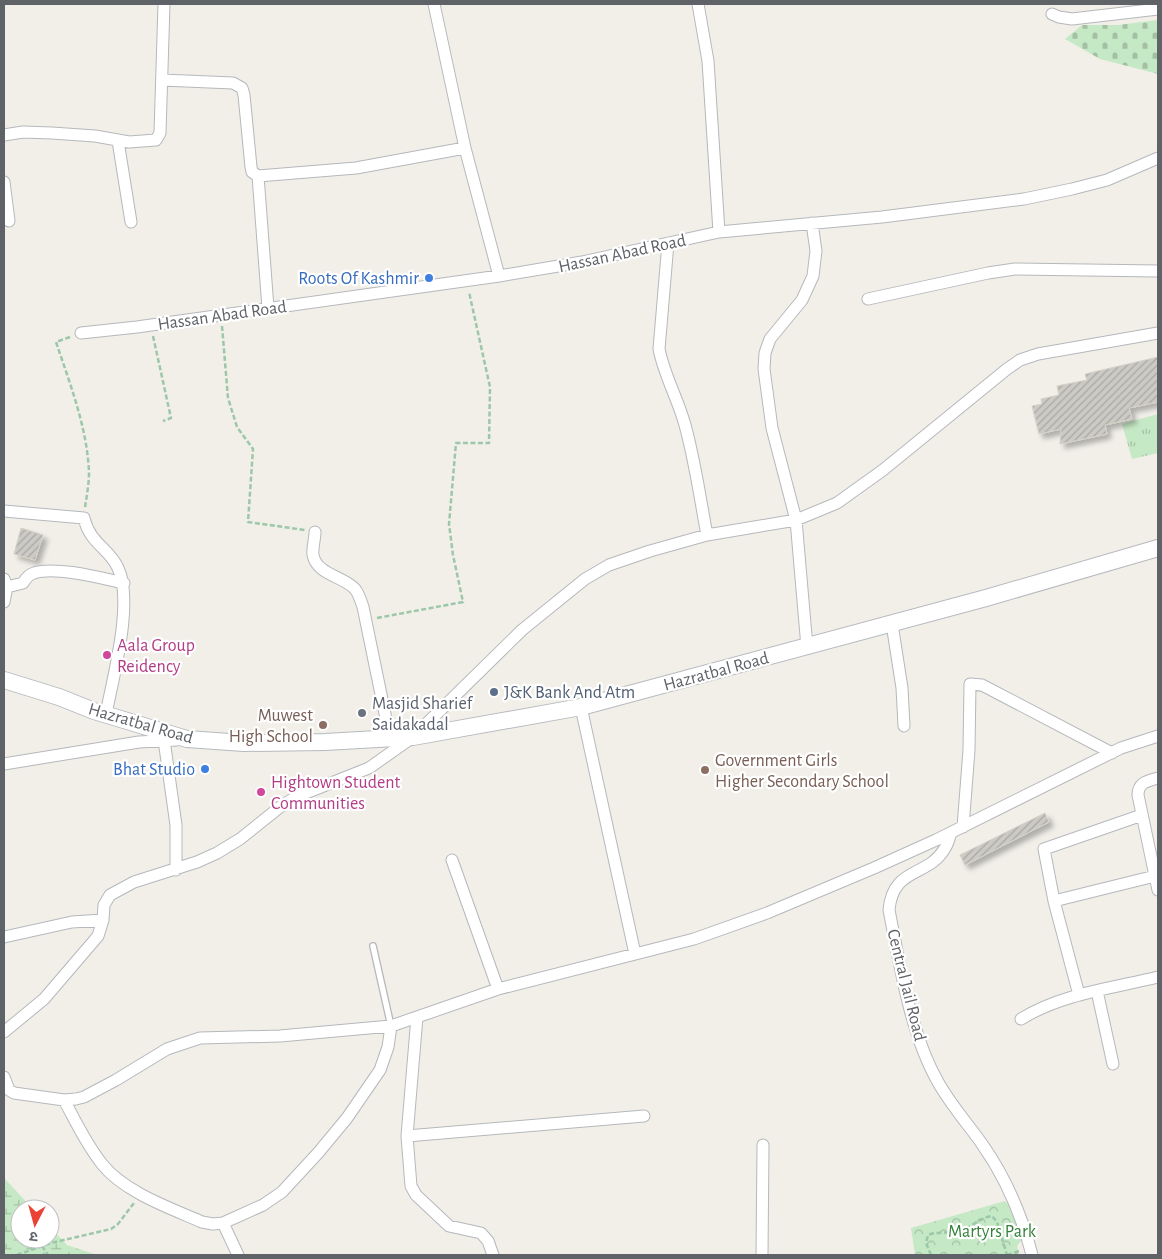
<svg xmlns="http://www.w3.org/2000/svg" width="1162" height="1259" font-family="'Alegreya Sans','Noto Sans Devanagari',sans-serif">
<defs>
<pattern id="grass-tufts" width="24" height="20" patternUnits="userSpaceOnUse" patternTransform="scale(1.25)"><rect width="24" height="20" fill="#c5e8c5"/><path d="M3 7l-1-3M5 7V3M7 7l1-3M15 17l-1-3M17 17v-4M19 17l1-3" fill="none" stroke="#a3c0a4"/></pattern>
<pattern id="forest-crowns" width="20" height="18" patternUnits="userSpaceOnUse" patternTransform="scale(1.25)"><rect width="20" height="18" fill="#c5e8c5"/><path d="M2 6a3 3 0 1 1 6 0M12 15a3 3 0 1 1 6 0" fill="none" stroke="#a3c0a4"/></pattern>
<pattern id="wetland-marsh" width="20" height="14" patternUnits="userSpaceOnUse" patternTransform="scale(1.25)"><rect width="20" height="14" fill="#c5e8c5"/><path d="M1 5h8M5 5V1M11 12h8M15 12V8" fill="none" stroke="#a3c0a4"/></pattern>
<pattern id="cemetery-stones" width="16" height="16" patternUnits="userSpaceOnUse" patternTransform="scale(1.25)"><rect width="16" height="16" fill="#c5e8c5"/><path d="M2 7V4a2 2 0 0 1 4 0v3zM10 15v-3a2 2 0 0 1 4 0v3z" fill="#a3c0a4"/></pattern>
<pattern id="building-hatch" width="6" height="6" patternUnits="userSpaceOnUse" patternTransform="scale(1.25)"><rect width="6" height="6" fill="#cccac5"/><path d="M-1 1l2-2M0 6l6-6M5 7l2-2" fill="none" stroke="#a9a8a4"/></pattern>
<filter id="shadow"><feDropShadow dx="4.5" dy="4.5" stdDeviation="2.5" flood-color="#0004"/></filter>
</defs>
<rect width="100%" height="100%" fill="#f1efe8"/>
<path fill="url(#grass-tufts)" d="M 1158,414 L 1158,453 L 1132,459 L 1122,424 Z"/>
<path fill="url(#forest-crowns)" d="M 1005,1201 L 1012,1209 L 1023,1238 L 1017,1246 L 1019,1255 L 915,1255 L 911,1228 Z"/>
<path fill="url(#wetland-marsh)" d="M 4,1178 L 33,1209 L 20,1209 L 20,1239 L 50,1239 L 50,1227 L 67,1245 L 97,1255 L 4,1255 Z"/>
<path fill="url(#cemetery-stones)" d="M 1158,20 L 1158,74 L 1100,59 L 1065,39 L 1082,25 L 1118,25 Z"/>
<path fill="url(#building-hatch)" stroke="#d6d1c6" filter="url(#shadow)" d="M 1158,357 L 1158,402 L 1129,408 L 1132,419 L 1105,425 L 1107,434 L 1060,444 L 1061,429 L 1039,434 L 1032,406 L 1042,404 L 1041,399 L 1059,395 L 1057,386 L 1087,380 L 1085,374 Z
M 21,528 L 43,535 L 35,560 L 14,554 Z
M 1045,813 L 1049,822 L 965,865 L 960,855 Z"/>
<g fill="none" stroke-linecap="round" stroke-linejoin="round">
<g stroke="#b5b8bc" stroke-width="8">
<path id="service" d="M 373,946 L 391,1026"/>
</g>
<g stroke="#b5b8bc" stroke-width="13">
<path id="minor" d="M 434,4 L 465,148 L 499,276
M 698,4 L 708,61 L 719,232
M 1052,14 L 1059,17 L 1072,19 L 1158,9
M 162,80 L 233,83 L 242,88 L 244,95 L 251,167 L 252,172 L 258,176 L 356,168 L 465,148
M 4,135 L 23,132 L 52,133 L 95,136 L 129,142 L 156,140 L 160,133 L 164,4
M 118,141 L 131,222
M 258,176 L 268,308
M 4,182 L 9,221
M 668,243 L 659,349 C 664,375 678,399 685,425 C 695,461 700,498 707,535
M 868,299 L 988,273 L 1015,269 L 1158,271
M 81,333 L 137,327 L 499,276 L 582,262 L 719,232 L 882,217 L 1024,199 L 1072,189 L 1107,180 L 1158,158
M 4,511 L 84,518 C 90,544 109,548 118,568 C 134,602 113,677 106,714
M 315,532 C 315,539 312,548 313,555 C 317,575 343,576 355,589 C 359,594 361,601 363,607 L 390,738
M 4,579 L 7,587 L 4,602
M 7,587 L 23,583 C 26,578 29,574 34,573 C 56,566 101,578 124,583
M 892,624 L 902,688 L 904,726
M 807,647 L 796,520 L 772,428 L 764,369 L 765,353 L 770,339 L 802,300 L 813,276 L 816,251 L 812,223
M 581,707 L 635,954
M 164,740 L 176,825 L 176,870
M 4,764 L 139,742 L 177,740
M 1158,778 C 1148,781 1138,782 1138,795 L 1158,890
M 963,827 L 969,750 L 970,684 L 982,685 L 1112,753
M 951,833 C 949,838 948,844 945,848 C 928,878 893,866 889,910 C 900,965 910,1033 938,1082 C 950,1104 968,1124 982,1144 C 1006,1178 1022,1216 1032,1255
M 452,860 L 498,989
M 1054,901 L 1155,876
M 4,937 L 72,922 L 103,920
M 1097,991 L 1113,1064
M 1079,995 L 1054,901 L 1044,849 L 1142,815
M 417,1017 L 407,1136 L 411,1186 L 416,1195 L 449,1226 L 481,1233 L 488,1241 L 493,1255
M 1021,1019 C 1061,994 1113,988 1158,977
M 4,1032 L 44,999 L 98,936 L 103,920 L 104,905 L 110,895 L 134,882 L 197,862 L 217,853 L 240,839 L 280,807 L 296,797 L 369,768 L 413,737 L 522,630 L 585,579 L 609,565 L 650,551 L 707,535 L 796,520 L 837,503 L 883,470 L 1007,369 L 1020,360 L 1038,354 L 1158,333
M 4,1077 L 9,1090 L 14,1093 L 64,1100 L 76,1099 L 84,1097 L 116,1080 L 167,1049 L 200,1038 L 280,1036 L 391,1026 L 498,989 L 694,939 L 767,913 L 874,868 L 936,840 L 1121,748 L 1158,736
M 64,1100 C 76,1122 86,1144 102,1164 C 124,1192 170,1208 202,1222 L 213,1224 L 223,1223 L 263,1205 L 282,1192 L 318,1153 L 347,1118 L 380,1070 L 388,1047 L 391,1026
M 407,1136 L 644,1116
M 223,1223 L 238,1255
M 762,1255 L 763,1145"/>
</g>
<g stroke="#b6babf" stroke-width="18">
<path id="secondary" d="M 4,680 L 59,697 L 94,711 L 187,739 L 244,743 L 325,742 L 413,737 L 581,707 L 986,598 L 1158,548"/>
</g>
<path stroke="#9cc7a9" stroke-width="2.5" stroke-dasharray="5 2.5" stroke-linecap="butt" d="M 222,326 L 228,398 L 237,427 L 253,449 L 248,522 L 305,530
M 153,336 L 171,418 L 163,421
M 70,337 L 56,342 C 70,384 87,427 89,472 C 89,483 87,495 85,507
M 377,618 L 463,602 L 453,555 L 449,524 L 456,443 L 489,443 L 490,387 L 469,292
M 42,1246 L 48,1255
M 17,1255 L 51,1243 L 111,1229 L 118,1224 L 134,1203
M 931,1255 L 926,1243 L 928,1235 C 938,1231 949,1234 960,1231 C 971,1227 982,1217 992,1216 L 997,1222 L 1007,1255
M 1007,1255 L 1019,1251"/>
<use href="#service" stroke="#fff" stroke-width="5.5"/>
<use href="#minor" stroke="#fff" stroke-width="11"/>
<use href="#secondary" stroke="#fff" stroke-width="16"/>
</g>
<g fill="#3f7fe0" stroke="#fff" stroke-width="2">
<circle cx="429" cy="278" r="5"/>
<circle cx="205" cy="769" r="5"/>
</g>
<g fill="#d1479c" stroke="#fff" stroke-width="2">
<circle cx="107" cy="655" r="5"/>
<circle cx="261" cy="792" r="5"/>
</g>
<circle fill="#5c6f8a" stroke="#fff" stroke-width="2" cx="494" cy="692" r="5"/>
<circle fill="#6b7280" stroke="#fff" stroke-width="2" cx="362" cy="713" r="5"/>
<g fill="#8d6e63" stroke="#fff" stroke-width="2">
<circle cx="323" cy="725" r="5"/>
<circle cx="705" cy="770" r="5"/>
</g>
<g text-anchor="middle" stroke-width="4.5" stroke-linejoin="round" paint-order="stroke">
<g font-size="18" fill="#5f6368" stroke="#fff">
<text transform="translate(622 253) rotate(-12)" y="6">Hassan Abad Road</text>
<text transform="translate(222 315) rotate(-8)" y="6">Hassan Abad Road</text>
<text transform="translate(716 671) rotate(-15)" y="6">Hazratbal Road</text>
<text transform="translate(141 723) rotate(16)" y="6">Hazratbal Road</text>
<text transform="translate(907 985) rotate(76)" y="6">Central Jail Road</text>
</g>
<g font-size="18" fill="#366cbe" stroke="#fff" text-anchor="end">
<text x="419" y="284">Roots Of Kashmir</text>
<text x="195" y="775">Bhat Studio</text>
</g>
<g font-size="18" fill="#b23c85" stroke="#fff" text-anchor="start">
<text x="117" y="651">Aala Group<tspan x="117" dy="21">Reidency</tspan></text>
<text x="271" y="788">Hightown Student<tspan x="271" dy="21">Communities</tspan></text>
</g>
<g font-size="18" fill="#4e5e75" stroke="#fff" text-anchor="start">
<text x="504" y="698">J&amp;K Bank And Atm</text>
</g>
<g font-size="18" fill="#5b616d" stroke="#fff" text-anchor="start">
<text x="372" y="709">Masjid Sharief<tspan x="372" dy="21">Saidakadal</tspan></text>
</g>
<g font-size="18" fill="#785e54" stroke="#fff" text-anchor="end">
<text x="313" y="721">Muwest<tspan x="313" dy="21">High School</tspan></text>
<text x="715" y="766" text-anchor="start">Government Girls<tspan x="715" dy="21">Higher Secondary School</tspan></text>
</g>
<g font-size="18" fill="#348238" stroke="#fff">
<text x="992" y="1237">Martyrs Park</text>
</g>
</g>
<rect width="1162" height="1259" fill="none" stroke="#5f6368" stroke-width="10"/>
<g transform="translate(35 1224) rotate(186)"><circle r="24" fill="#ffffff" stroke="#bfc1c3"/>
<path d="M0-4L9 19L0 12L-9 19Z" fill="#ea4335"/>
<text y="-8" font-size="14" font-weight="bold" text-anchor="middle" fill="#5f6368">उ</text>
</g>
</svg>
